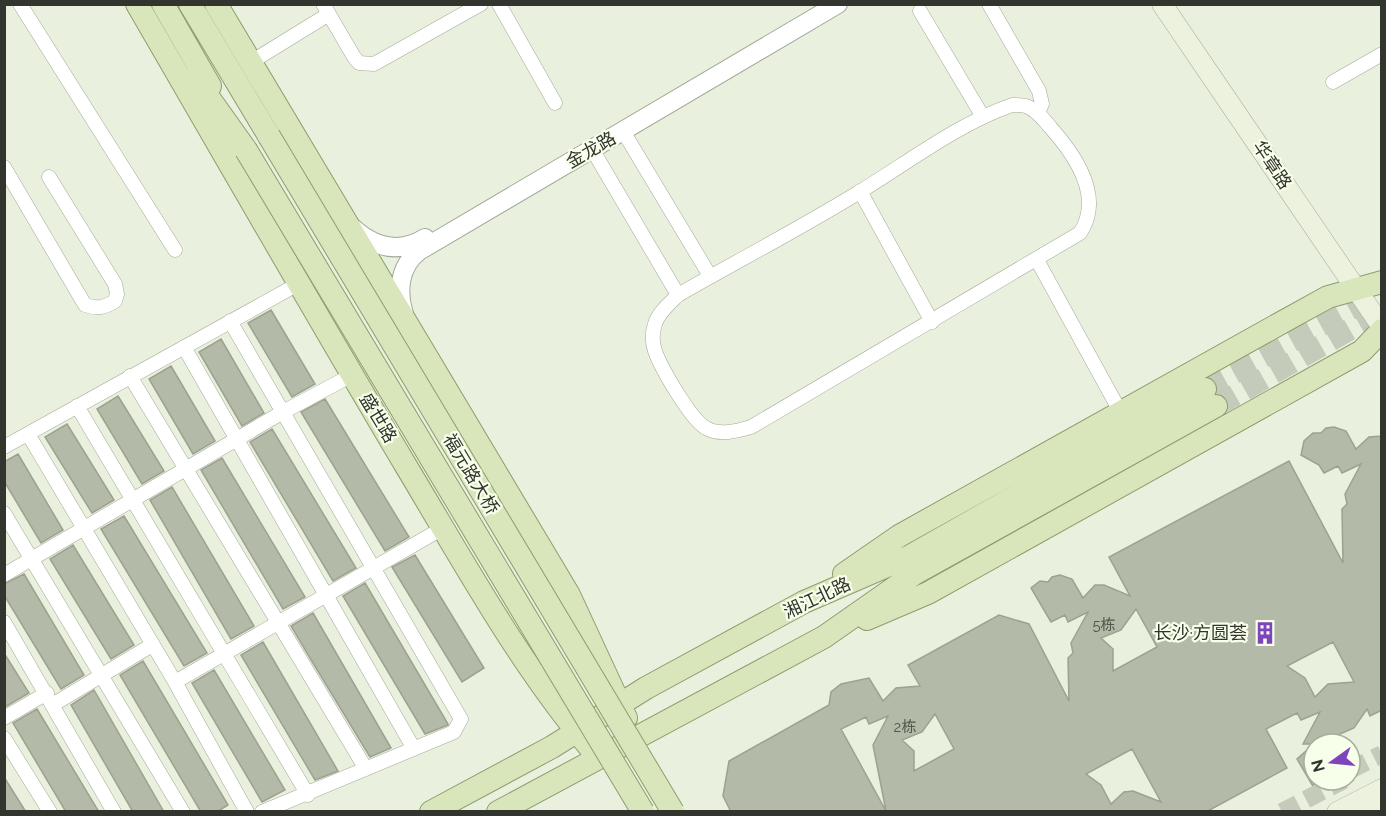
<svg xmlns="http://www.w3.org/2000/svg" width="1386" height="816" font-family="Raleway,'Noto Sans SC',sans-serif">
<rect width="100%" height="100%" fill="#e9f0dd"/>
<path fill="#b3baa7" stroke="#9ca290" stroke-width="1.5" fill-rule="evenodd" d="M 271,310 L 315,384 L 292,397 L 248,323 Z
M 221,339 L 264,413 L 242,426 L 199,352 Z
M 171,366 L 215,441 L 193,454 L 149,379 Z
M 118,396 L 164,471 L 142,484 L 97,409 Z
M 325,399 L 409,537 L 385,551 L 301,412 Z
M 67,424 L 114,500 L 92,513 L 45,437 Z
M 1334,427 L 1346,431 L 1356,449 L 1369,437 L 1382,436 L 1382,710 L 1370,716 L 1367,709 L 1354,728 L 1333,737 L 1341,744 L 1314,744 L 1314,788 L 1297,759 L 1314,744 L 1303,744 L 1320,712 L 1301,720 L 1297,713 L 1266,729 L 1287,768 L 1206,812 L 731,812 L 723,796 L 729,761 L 829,705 L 831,692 L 841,684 L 869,678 L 883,701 L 896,688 L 920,686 L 908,665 L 999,615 L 1029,624 L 1069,701 L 1068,658 L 1073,653 L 1071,643 L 1088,612 L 1068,622 L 1065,615 L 1051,622 L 1031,588 L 1040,581 L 1048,582 L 1052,577 L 1060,575 L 1072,579 L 1083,598 L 1095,585 L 1104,585 L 1130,596 L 1109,557 L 1289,461 L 1343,563 L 1342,509 L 1347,504 L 1345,494 L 1361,464 L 1342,473 L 1338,466 L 1324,473 L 1319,465 L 1301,455 L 1304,441 L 1313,433 L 1321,433 L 1326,428 ZM 1136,609 L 1157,647 L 1113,671 L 1113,649 L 1101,638 L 1121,630 ZM 1333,642 L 1354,682 L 1328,684 L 1315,697 L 1305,678 L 1287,666 ZM 935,714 L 954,749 L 914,771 L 914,751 L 902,740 L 922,732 ZM 888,716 L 873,745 L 886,811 L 841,729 L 866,717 L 869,724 ZM 1132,749 L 1161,802 L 1133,791 L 1124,792 L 1111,804 L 1101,785 L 1086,774 Z
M 272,429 L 356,568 L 333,581 L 250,442 Z
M 18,454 L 63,530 L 41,543 L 4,481 L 4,462 Z
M 222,458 L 305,597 L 283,609 L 201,470 Z
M 172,487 L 254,626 L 231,639 L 150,500 Z
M 124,516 L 207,653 L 184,666 L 101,529 Z
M 73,545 L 134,645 L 111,659 L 50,559 Z
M 415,555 L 484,668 L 462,682 L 392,567 Z
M 24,574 L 84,675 L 61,689 L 4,595 L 4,584 Z
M 365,583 L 448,724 L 448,725 L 425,734 L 343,596 Z
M 313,613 L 391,748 L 370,757 L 313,663 L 291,626 Z
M 263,642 L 338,771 L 315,780 L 241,655 Z
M 4,653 L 29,693 L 5,707 L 4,706 Z
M 143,661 L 228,805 L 217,812 L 201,812 L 120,675 Z
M 214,670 L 285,790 L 262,802 L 192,683 Z
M 94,690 L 164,812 L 133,812 L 71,705 Z
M 37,709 L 99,812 L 66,812 L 13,723 Z
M 4,777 L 26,812 L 4,812 Z"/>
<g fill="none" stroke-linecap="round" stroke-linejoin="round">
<path stroke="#c4cbba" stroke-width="18" stroke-dasharray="18 9" stroke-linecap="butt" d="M 1350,770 L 1382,754
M 1282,812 L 1344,780"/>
<path stroke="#c4cbba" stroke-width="22" stroke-dasharray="22 11" stroke-linecap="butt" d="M 1205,389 L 1382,292
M 1216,406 L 1382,311"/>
<g stroke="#a3aa98" stroke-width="15">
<path id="minor" d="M 20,4 L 175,250
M 323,4 L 354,57 L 359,63 L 374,64 L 481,4
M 499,4 L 555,103
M 989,4 L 1039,91 L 1042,104 L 1038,113
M 920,11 L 983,117
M 251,62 L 329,14
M 1333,82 L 1382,54
M 1012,105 C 1016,105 1022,105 1026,106 C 1037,110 1044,120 1051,128 C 1075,155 1104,197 1080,233 L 751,427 C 737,431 720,436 706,428 C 691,420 661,368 655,351 C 652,342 652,333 655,324 C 658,313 670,303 678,295 C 739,260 801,228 861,191 C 910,161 958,124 1012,105 Z
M 623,131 L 710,276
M 592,149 L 678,295
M 4,167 L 85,305 C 97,309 104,308 115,301 L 117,294 L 115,284 L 49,177
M 860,191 L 932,322
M 1037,260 L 1121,413
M 230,321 L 461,719 L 454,732 L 262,812
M 184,347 L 414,749
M 130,376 L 366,769
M 77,406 L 308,795
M 28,434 L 175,682 L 247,812
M 4,447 L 300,283
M 4,513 L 183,812
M 4,575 L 283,412 L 352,375
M 4,622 L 114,812
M 175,682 L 443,528
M 54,704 L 152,645
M 4,718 L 47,693
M 4,738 L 50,812"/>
</g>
<g stroke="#a3aa98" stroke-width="20">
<path id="tertiary" d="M 353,228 C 375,248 399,254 425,238
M 404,314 C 397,292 399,266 419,251 L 838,4"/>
</g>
<g stroke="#a3aa98" stroke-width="21">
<path id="secondary" d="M 1162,4 L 1382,327
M 1337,812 L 1382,789
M 1369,812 L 1382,805"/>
</g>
<g stroke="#8e9d6e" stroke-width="24">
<path id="primary" d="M 137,4 C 227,159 315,313 406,466 C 466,566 522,669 598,757
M 163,4 L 210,86
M 190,4 L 269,136
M 216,4 L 569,595 L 626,718
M 194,77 L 246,150
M 844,574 L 899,536 L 1288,319 L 1328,297 L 1382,282
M 867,619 L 928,593 L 1362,351 L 1382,330
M 431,812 L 552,747 L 646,688 L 804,602 L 910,556 L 1205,389
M 498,812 L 824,637 L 914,574 L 1216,406"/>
</g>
<use href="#minor" stroke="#fff" stroke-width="14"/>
<use href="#tertiary" stroke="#fff" stroke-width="18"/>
<use href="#secondary" stroke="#ecf2de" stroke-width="20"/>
<use href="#primary" stroke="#d9e6bc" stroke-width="22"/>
<g stroke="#8e9d6e" stroke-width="24" stroke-linecap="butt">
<path id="primary-bridge" d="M 269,136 L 673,812
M 246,150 L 643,812"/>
</g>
<use href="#primary-bridge" stroke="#d9e6bc" stroke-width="22"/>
</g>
<defs>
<g id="building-bare" transform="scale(1.8)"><path d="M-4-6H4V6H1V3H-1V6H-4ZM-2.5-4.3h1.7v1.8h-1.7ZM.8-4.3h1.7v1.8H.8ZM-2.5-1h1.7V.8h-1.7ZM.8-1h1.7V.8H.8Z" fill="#7e44bb" stroke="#f7feea" stroke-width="2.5" paint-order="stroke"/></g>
</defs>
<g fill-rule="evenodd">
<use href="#building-bare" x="1265" y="633"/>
</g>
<g text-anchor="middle" stroke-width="4.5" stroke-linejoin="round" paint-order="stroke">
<g font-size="15" fill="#52564c">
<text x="1104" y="630">5栋</text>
<text x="905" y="732">2栋</text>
</g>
<g font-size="18" fill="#32352e" stroke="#f7feea">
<text transform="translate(591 150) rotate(-30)" y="6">金龙路</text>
<text transform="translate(1272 165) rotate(56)" y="6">华章路</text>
<text transform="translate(378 418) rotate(59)" y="6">盛世路</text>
<text transform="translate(471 474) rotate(59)" y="6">福元路大桥</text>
<text transform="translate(817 598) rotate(-25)" y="6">湘江北路</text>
</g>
<g font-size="18" fill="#32352e" stroke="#f7feea" text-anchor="end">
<text x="1247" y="639">长沙·方圆荟</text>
</g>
</g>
<rect width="1386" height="816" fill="none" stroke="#32352e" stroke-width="12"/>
<g transform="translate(1332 762) rotate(255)"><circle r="28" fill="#f7feea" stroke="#a8ae9f" stroke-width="1.5"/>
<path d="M0-4.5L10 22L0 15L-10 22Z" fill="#7e44bb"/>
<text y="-9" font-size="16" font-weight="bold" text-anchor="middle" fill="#32352e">N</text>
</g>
</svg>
